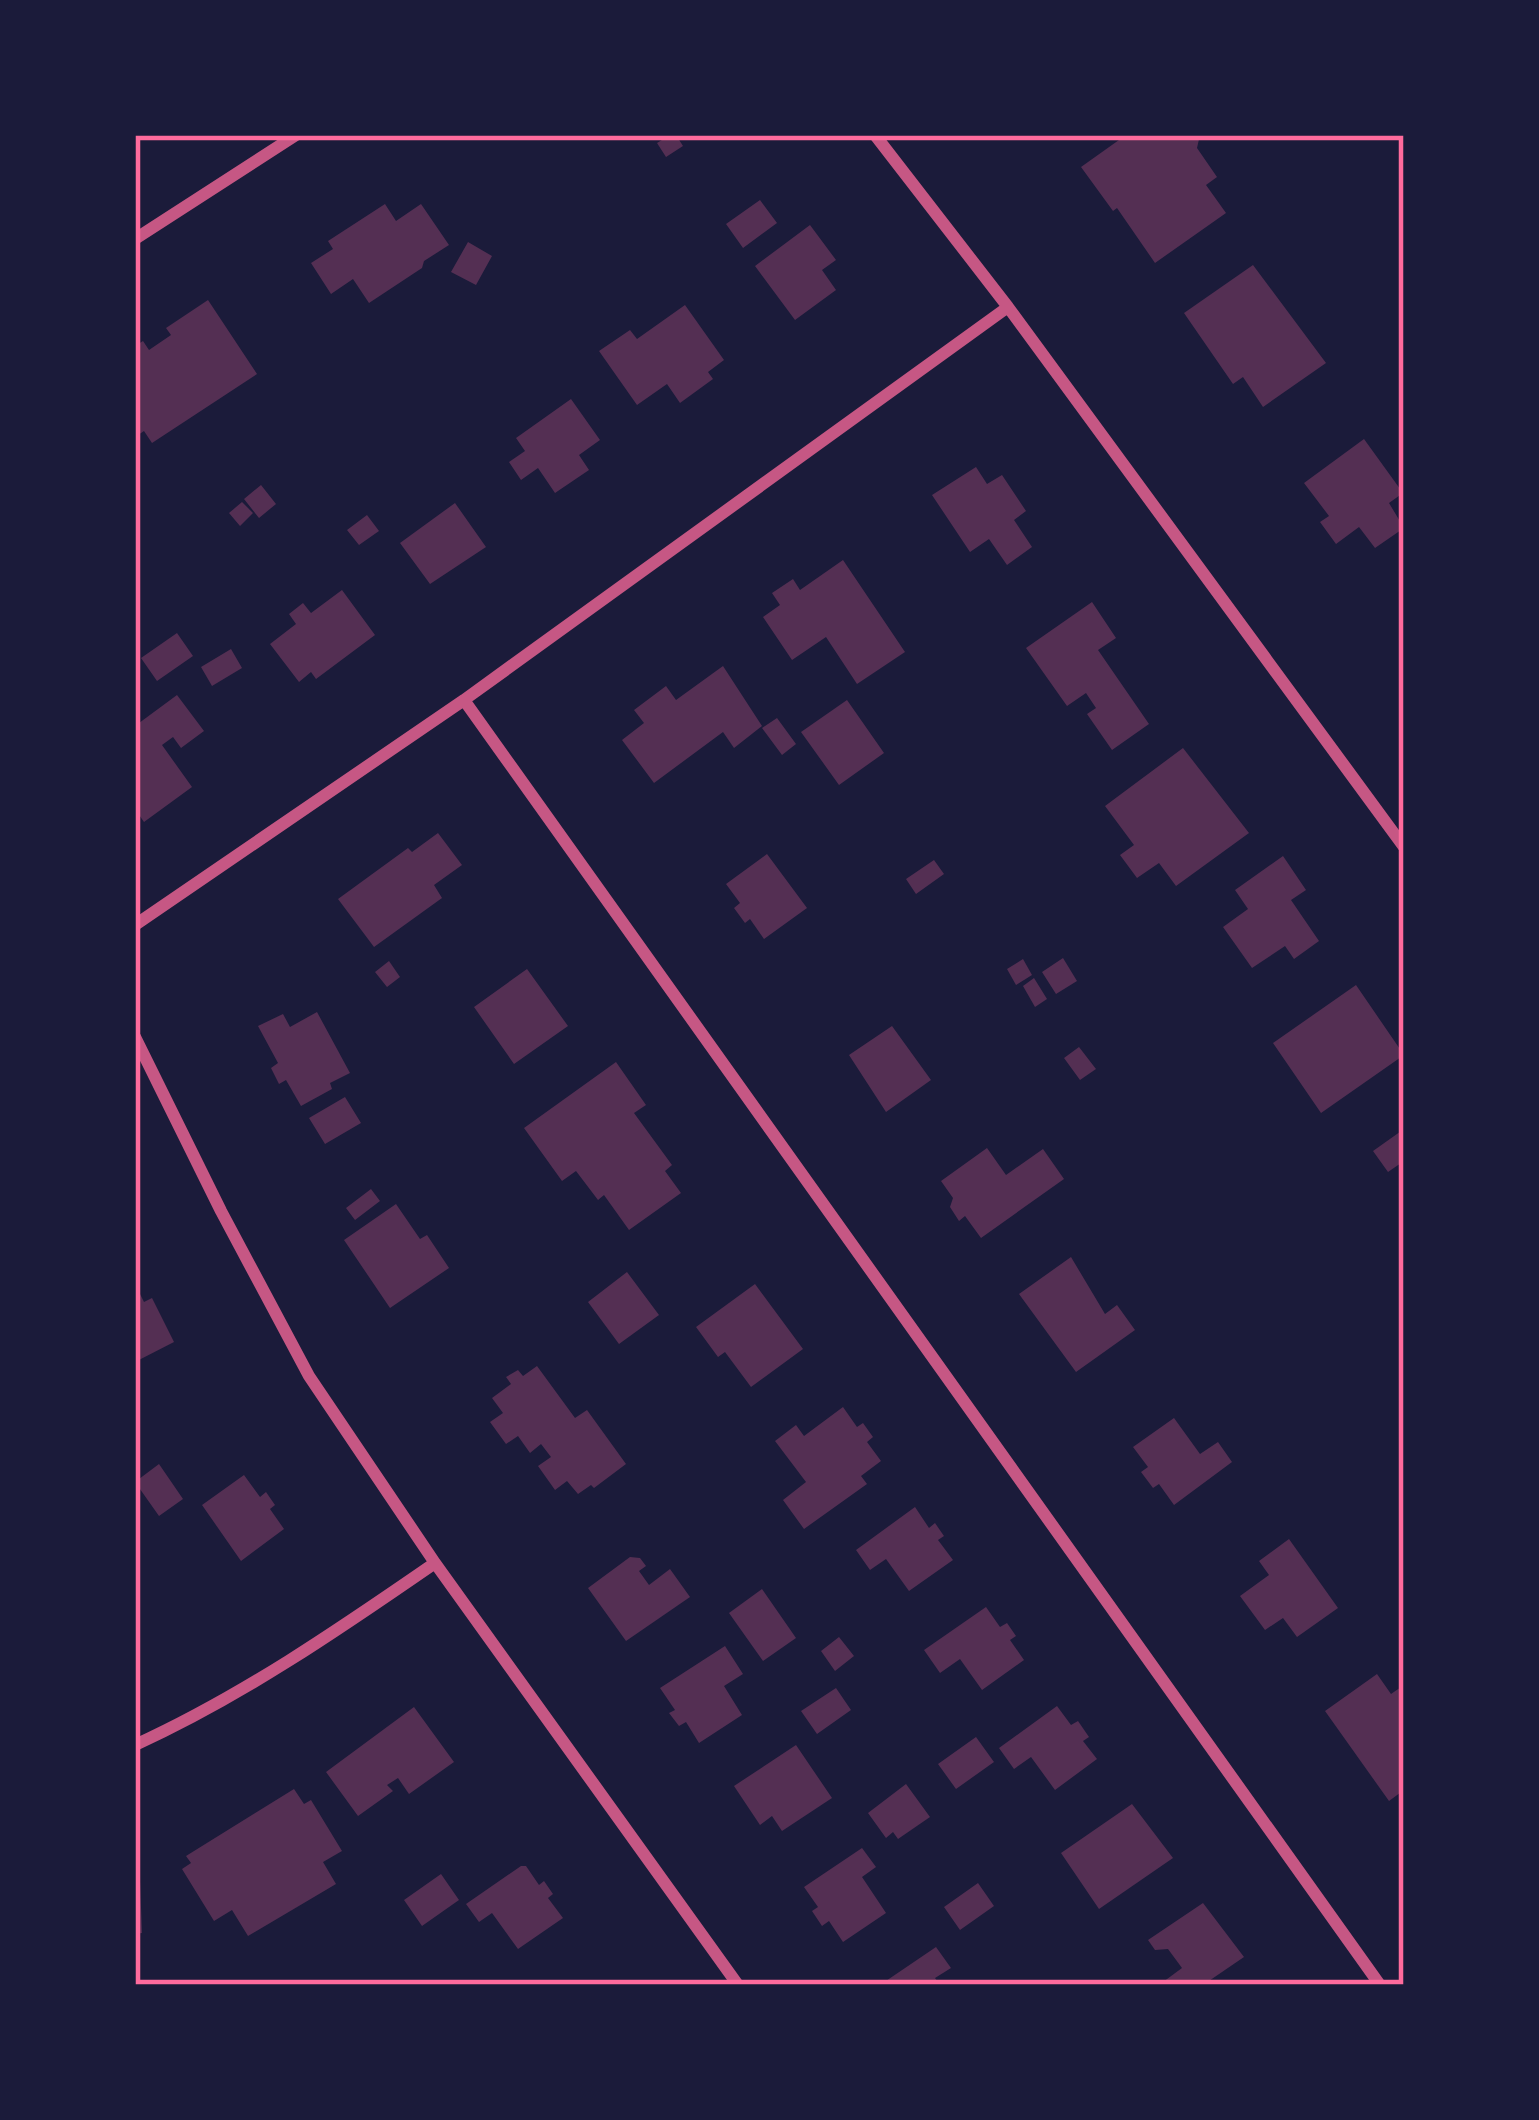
<svg xmlns="http://www.w3.org/2000/svg" width="1539" height="2120" font-family="'PT Sans Narrow',sans-serif">
<rect width="100%" height="100%" fill="#1b1b3a"/>
<path fill="#542f53" d="M 670,135 L 676,135 L 683,146 L 666,157 L 657,143 Z
M 1126,135 L 1200,135 L 1197,148 L 1217,177 L 1206,185 L 1226,213 L 1155,263 L 1117,208 L 1113,211 L 1081,167 Z
M 760,200 L 777,223 L 743,248 L 726,224 Z
M 385,204 L 396,221 L 421,204 L 449,245 L 424,261 L 422,268 L 369,303 L 353,279 L 331,294 L 311,263 L 333,249 L 328,241 Z
M 810,225 L 836,260 L 822,270 L 836,290 L 795,320 L 755,266 Z
M 468,242 L 492,256 L 476,285 L 451,272 Z
M 1253,265 L 1326,363 L 1263,407 L 1243,377 L 1233,384 L 1184,313 Z
M 208,300 L 257,374 L 152,443 L 144,431 L 135,437 L 135,346 L 143,341 L 149,350 L 171,335 L 166,328 Z
M 685,305 L 724,360 L 708,372 L 713,379 L 680,403 L 667,384 L 637,405 L 599,351 L 630,330 L 637,339 Z
M 571,399 L 600,440 L 579,455 L 589,470 L 555,493 L 538,468 L 521,480 L 509,462 L 525,451 L 516,438 Z
M 1364,439 L 1403,493 L 1389,503 L 1404,528 L 1375,548 L 1359,527 L 1336,544 L 1320,522 L 1329,516 L 1304,483 Z
M 976,467 L 987,484 L 1002,475 L 1026,511 L 1014,520 L 1032,547 L 1007,565 L 989,539 L 970,552 L 932,495 Z
M 261,485 L 276,504 L 259,518 L 244,499 Z
M 242,502 L 253,513 L 240,526 L 229,513 Z
M 455,503 L 486,547 L 430,584 L 400,543 Z
M 367,515 L 379,531 L 359,545 L 347,530 Z
M 843,560 L 905,652 L 857,684 L 826,637 L 792,660 L 763,617 L 780,605 L 772,593 L 793,579 L 800,590 Z
M 342,590 L 375,635 L 316,679 L 311,672 L 299,682 L 270,644 L 296,624 L 289,614 L 303,603 L 311,613 Z
M 1092,602 L 1116,638 L 1098,650 L 1149,724 L 1112,750 L 1087,714 L 1096,708 L 1086,693 L 1067,706 L 1026,648 Z
M 177,633 L 193,656 L 157,681 L 141,658 Z
M 231,649 L 242,668 L 212,686 L 201,667 Z
M 723,666 L 762,726 L 734,748 L 723,732 L 654,783 L 622,740 L 644,723 L 634,710 L 666,686 L 676,700 Z
M 177,695 L 204,731 L 181,748 L 173,737 L 162,745 L 192,787 L 144,822 L 135,809 L 135,726 Z
M 847,700 L 884,753 L 839,785 L 801,732 Z
M 777,718 L 796,744 L 782,755 L 762,728 Z
M 1183,748 L 1249,833 L 1176,886 L 1159,863 L 1137,878 L 1120,855 L 1134,845 L 1105,806 Z
M 438,833 L 462,865 L 434,885 L 442,898 L 374,947 L 338,899 L 408,848 L 412,852 Z
M 767,854 L 807,908 L 764,939 L 750,919 L 745,923 L 734,908 L 740,903 L 726,884 Z
M 1283,856 L 1306,890 L 1291,900 L 1319,941 L 1294,959 L 1285,946 L 1252,968 L 1223,927 L 1248,909 L 1235,890 Z
M 934,860 L 944,874 L 916,894 L 906,879 Z
M 1063,958 L 1077,981 L 1056,994 L 1042,972 Z
M 1023,959 L 1032,975 L 1016,985 L 1007,969 Z
M 389,961 L 400,977 L 387,987 L 375,972 Z
M 527,969 L 568,1026 L 514,1064 L 474,1007 Z
M 1034,978 L 1047,999 L 1035,1007 L 1023,986 Z
M 1356,985 L 1404,1055 L 1321,1113 L 1273,1043 Z
M 317,1012 L 350,1073 L 330,1083 L 332,1089 L 301,1106 L 286,1080 L 279,1084 L 271,1068 L 278,1063 L 258,1026 L 283,1014 L 290,1027 Z
M 892,1026 L 931,1080 L 886,1112 L 849,1055 Z
M 1079,1047 L 1096,1069 L 1080,1080 L 1064,1058 Z
M 616,1062 L 646,1105 L 634,1113 L 672,1165 L 665,1171 L 681,1193 L 629,1230 L 604,1195 L 598,1200 L 576,1171 L 562,1181 L 524,1128 Z
M 345,1097 L 361,1123 L 325,1144 L 309,1118 Z
M 1404,1129 L 1404,1161 L 1388,1172 L 1373,1151 Z
M 987,1148 L 1006,1175 L 1043,1149 L 1064,1179 L 981,1238 L 965,1216 L 959,1221 L 950,1207 L 953,1198 L 941,1181 Z
M 371,1189 L 380,1201 L 355,1220 L 346,1208 Z
M 396,1204 L 420,1239 L 427,1235 L 449,1268 L 390,1308 L 344,1240 Z
M 1071,1257 L 1105,1314 L 1117,1305 L 1135,1330 L 1076,1372 L 1019,1294 Z
M 627,1272 L 659,1315 L 619,1344 L 588,1302 Z
M 135,1284 L 144,1302 L 152,1298 L 174,1342 L 135,1362 Z
M 755,1284 L 803,1349 L 751,1387 L 725,1352 L 718,1357 L 696,1327 Z
M 537,1366 L 575,1418 L 587,1410 L 626,1464 L 594,1488 L 591,1485 L 578,1494 L 567,1481 L 555,1490 L 538,1466 L 551,1457 L 541,1444 L 530,1453 L 518,1436 L 506,1444 L 490,1422 L 503,1413 L 492,1398 L 511,1384 L 506,1377 L 518,1370 L 523,1376 Z
M 843,1407 L 857,1427 L 863,1423 L 873,1437 L 867,1442 L 881,1461 L 861,1476 L 867,1484 L 804,1529 L 783,1500 L 806,1482 L 775,1441 L 796,1425 L 804,1436 Z
M 1174,1418 L 1200,1454 L 1218,1442 L 1232,1462 L 1174,1505 L 1159,1484 L 1153,1488 L 1141,1472 L 1148,1467 L 1133,1447 Z
M 159,1464 L 183,1499 L 159,1516 L 135,1482 Z
M 244,1475 L 260,1497 L 266,1492 L 275,1505 L 270,1509 L 284,1529 L 241,1561 L 202,1505 Z
M 915,1507 L 929,1528 L 935,1523 L 944,1536 L 938,1540 L 953,1560 L 909,1591 L 886,1559 L 870,1570 L 856,1550 Z
M 1289,1539 L 1338,1608 L 1297,1637 L 1283,1618 L 1265,1630 L 1240,1596 L 1269,1575 L 1259,1561 Z
M 630,1557 L 640,1558 L 646,1566 L 639,1571 L 649,1585 L 670,1569 L 690,1597 L 626,1641 L 588,1588 Z
M 762,1589 L 796,1638 L 763,1661 L 729,1613 Z
M 986,1607 L 1000,1627 L 1007,1623 L 1016,1636 L 1010,1640 L 1024,1660 L 982,1690 L 960,1659 L 940,1673 L 924,1650 Z
M 839,1637 L 854,1656 L 835,1671 L 821,1651 Z
M 725,1646 L 743,1674 L 724,1686 L 742,1715 L 699,1743 L 686,1722 L 679,1726 L 669,1713 L 675,1710 L 660,1688 Z
M 1377,1674 L 1391,1694 L 1404,1685 L 1404,1790 L 1389,1801 L 1325,1711 Z
M 836,1688 L 851,1710 L 817,1734 L 801,1711 Z
M 1057,1706 L 1071,1725 L 1078,1721 L 1089,1737 L 1083,1741 L 1097,1759 L 1055,1790 L 1031,1757 L 1014,1769 L 999,1748 Z
M 414,1707 L 454,1762 L 409,1794 L 398,1778 L 387,1785 L 393,1791 L 358,1816 L 326,1772 Z
M 976,1737 L 994,1762 L 956,1789 L 938,1764 Z
M 796,1745 L 832,1798 L 782,1831 L 772,1816 L 760,1825 L 734,1786 Z
M 906,1784 L 930,1817 L 898,1839 L 893,1832 L 886,1838 L 868,1813 Z
M 294,1789 L 304,1804 L 311,1800 L 342,1851 L 323,1862 L 336,1884 L 248,1936 L 232,1910 L 214,1921 L 182,1869 L 191,1863 L 186,1856 Z
M 1132,1804 L 1173,1858 L 1099,1909 L 1061,1853 Z
M 862,1848 L 876,1867 L 862,1877 L 886,1913 L 843,1942 L 829,1921 L 822,1926 L 812,1911 L 818,1907 L 804,1887 Z
M 521,1866 L 526,1866 L 539,1885 L 544,1881 L 553,1894 L 548,1898 L 563,1918 L 518,1949 L 492,1913 L 479,1922 L 466,1904 Z
M 441,1874 L 459,1900 L 422,1926 L 404,1900 Z
M 135,1881 L 140,1881 L 142,1933 L 135,1934 Z
M 978,1883 L 994,1906 L 960,1930 L 944,1907 Z
M 1203,1903 L 1244,1957 L 1203,1985 L 1165,1985 L 1163,1982 L 1182,1968 L 1168,1949 L 1155,1950 L 1148,1940 Z
M 936,1947 L 951,1968 L 935,1978 L 940,1985 L 880,1985 Z"/>
<g fill="none" stroke-linecap="round" stroke-linejoin="round">
<path stroke="#c65784" stroke-width="12" d="M 875,135 L 1008,307 L 1404,847
M 135,239 L 296,135
M 464,700 L 1380,1985
M 135,925 L 464,700 L 1008,307
M 135,1037 L 221,1211 L 309,1376 L 435,1563 L 738,1985
M 135,1745 C 242,1696 338,1630 435,1563"/>
</g>
<rect width="1539" height="2120" fill="none" stroke="#1b1b3a" stroke-width="276"/>
<rect x="138" y="138" width="1263" height="1844" fill="none" stroke="#ff6b9d" stroke-width="4.5"/>
</svg>
